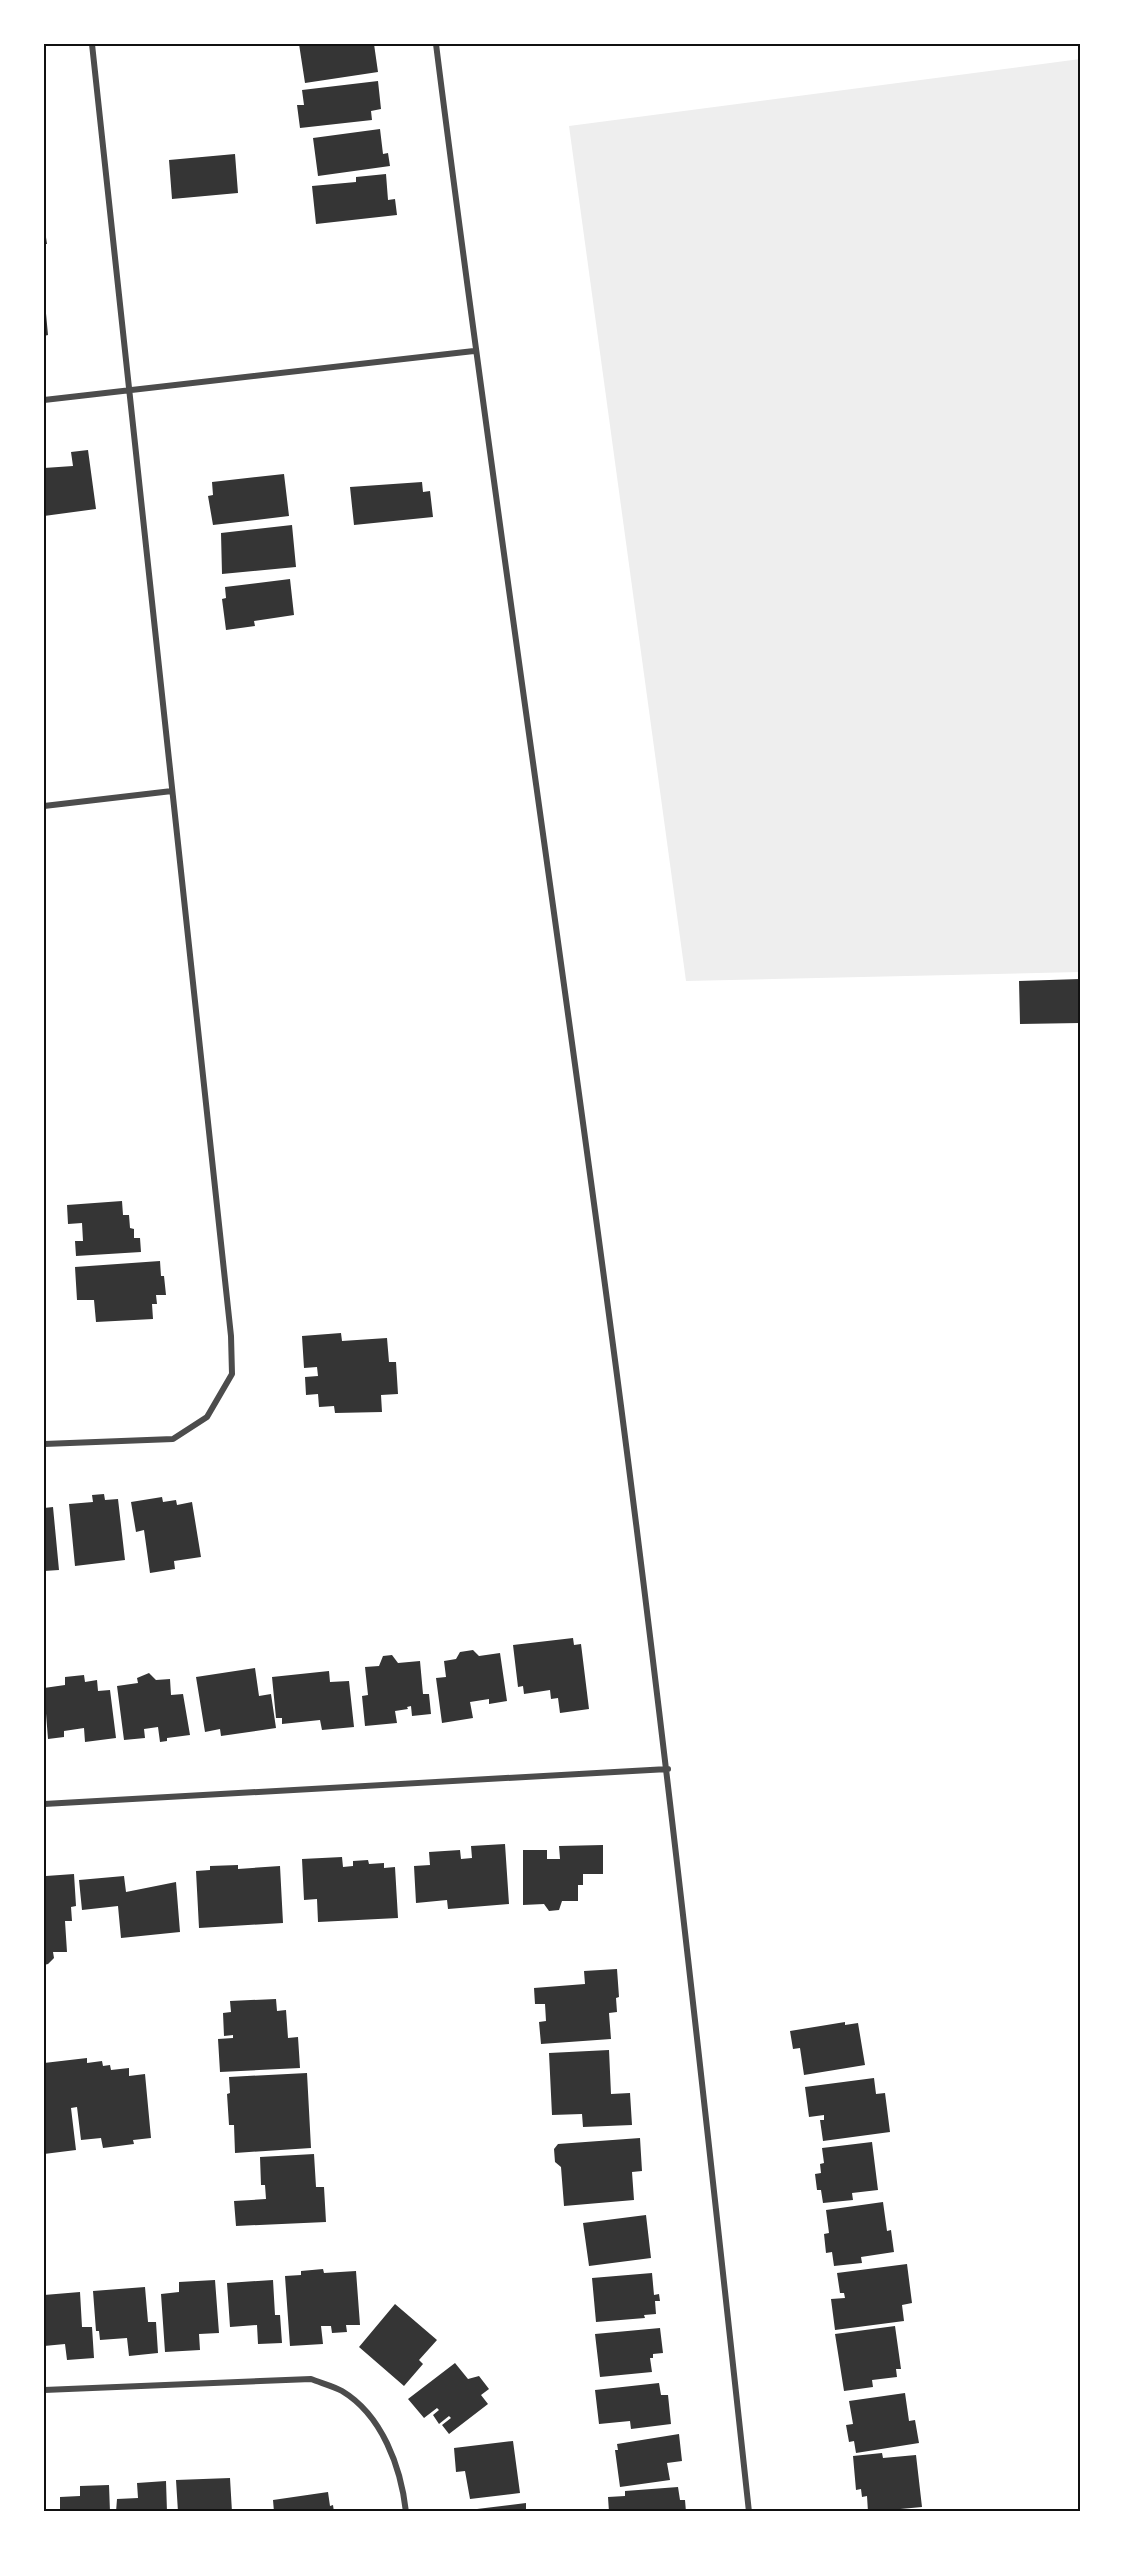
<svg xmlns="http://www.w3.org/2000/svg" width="1124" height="2555" font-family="'Nunito Sans',sans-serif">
<rect width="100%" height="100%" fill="#fff"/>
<path fill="#eee" d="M 1080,59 L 1080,972 L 686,981 L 569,126 Z"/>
<path fill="#353535" d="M 299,44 L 374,44 L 378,72 L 305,83 Z
M 378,81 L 381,109 L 371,111 L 372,120 L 300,128 L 297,105 L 304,105 L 302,90 Z
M 380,129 L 383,154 L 388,153 L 390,166 L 318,176 L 313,138 Z
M 235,154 L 238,193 L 172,199 L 169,160 Z
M 386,174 L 388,200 L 395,199 L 397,215 L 316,224 L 312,186 L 356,182 L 356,177 Z
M 44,224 L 47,244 L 44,244 Z
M 44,292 L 48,335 L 44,336 Z
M 88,450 L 96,509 L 44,516 L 44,468 L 73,466 L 71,452 Z
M 284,474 L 289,516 L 213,525 L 208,496 L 213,495 L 212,482 Z
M 422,482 L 423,492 L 430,491 L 433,517 L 354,525 L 350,487 Z
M 292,525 L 296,567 L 222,574 L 221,533 Z
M 290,579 L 294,615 L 254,621 L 255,626 L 226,630 L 222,599 L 226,598 L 225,587 Z
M 1080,979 L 1080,1023 L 1020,1024 L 1019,981 Z
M 122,1201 L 123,1215 L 129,1215 L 130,1228 L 134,1229 L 134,1238 L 140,1238 L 141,1252 L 76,1256 L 75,1241 L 83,1241 L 82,1223 L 68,1224 L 67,1205 Z
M 160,1261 L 161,1276 L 164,1276 L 166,1295 L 156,1295 L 157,1304 L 152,1304 L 153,1319 L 96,1322 L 94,1300 L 77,1300 L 75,1267 Z
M 341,1333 L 342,1341 L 387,1338 L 389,1362 L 396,1362 L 398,1394 L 381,1395 L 382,1412 L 335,1413 L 334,1406 L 319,1407 L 318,1394 L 306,1395 L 305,1377 L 318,1376 L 317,1367 L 304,1368 L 302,1336 Z
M 104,1494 L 105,1500 L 118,1499 L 125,1560 L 75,1566 L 69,1504 L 93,1502 L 92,1495 Z
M 162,1497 L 163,1502 L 176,1500 L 177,1505 L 192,1502 L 201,1557 L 174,1561 L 175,1569 L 150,1573 L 144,1530 L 136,1532 L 131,1502 Z
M 53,1507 L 59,1570 L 44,1571 L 44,1508 Z
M 573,1638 L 574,1645 L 581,1644 L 589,1709 L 560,1713 L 558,1698 L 551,1699 L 550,1690 L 524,1694 L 523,1686 L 518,1687 L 513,1645 Z
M 473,1650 L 479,1656 L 500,1653 L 507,1701 L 489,1704 L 489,1699 L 470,1702 L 473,1718 L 442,1723 L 436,1678 L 446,1677 L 444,1661 L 456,1659 L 460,1652 Z
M 392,1655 L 398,1663 L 420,1661 L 423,1694 L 429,1694 L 431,1714 L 412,1716 L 411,1706 L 407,1707 L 408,1709 L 395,1711 L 397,1723 L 365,1726 L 362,1696 L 368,1695 L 365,1667 L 379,1666 L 383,1656 Z
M 255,1668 L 259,1696 L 271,1694 L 276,1728 L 221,1736 L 220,1729 L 205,1732 L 196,1677 Z
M 329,1671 L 330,1682 L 349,1681 L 354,1727 L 322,1730 L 320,1720 L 282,1724 L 282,1718 L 276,1718 L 272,1677 Z
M 149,1673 L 156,1680 L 170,1679 L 171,1695 L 183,1694 L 190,1735 L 167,1738 L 167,1741 L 160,1742 L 158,1727 L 144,1729 L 145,1738 L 124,1740 L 117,1686 L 138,1683 L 137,1678 Z
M 84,1675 L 85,1682 L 97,1680 L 98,1691 L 110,1690 L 116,1738 L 85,1742 L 84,1728 L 64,1731 L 64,1737 L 48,1739 L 44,1688 L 65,1685 L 65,1677 Z
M 505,1844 L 509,1904 L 448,1909 L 447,1900 L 416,1903 L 414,1866 L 430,1865 L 429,1852 L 460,1850 L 461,1859 L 472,1858 L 471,1846 Z
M 603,1845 L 603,1874 L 583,1874 L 583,1885 L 578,1885 L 578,1901 L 562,1901 L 559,1910 L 549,1911 L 544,1904 L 523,1905 L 523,1850 L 547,1850 L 547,1859 L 560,1859 L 559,1846 Z
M 342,1857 L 343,1867 L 353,1866 L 353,1861 L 368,1860 L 369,1864 L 384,1863 L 384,1868 L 395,1867 L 398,1918 L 318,1922 L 317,1899 L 304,1900 L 302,1859 Z
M 238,1865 L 238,1869 L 280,1866 L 283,1923 L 199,1928 L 196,1871 L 210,1870 L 210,1866 Z
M 74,1874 L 76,1906 L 71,1907 L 72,1921 L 65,1921 L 67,1952 L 53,1952 L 54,1958 L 48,1964 L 44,1965 L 44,1880 L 46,1880 L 46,1876 Z
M 124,1876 L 126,1892 L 176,1882 L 180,1932 L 121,1938 L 118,1906 L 82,1910 L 79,1880 Z
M 617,1969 L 619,1997 L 616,1998 L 617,2012 L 609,2013 L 611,2039 L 541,2044 L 539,2022 L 546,2021 L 545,2004 L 535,2004 L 534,1988 L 585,1984 L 584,1971 Z
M 276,1999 L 277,2011 L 286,2010 L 288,2038 L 298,2037 L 300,2068 L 220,2072 L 218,2039 L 233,2038 L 233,2035 L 224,2036 L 223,2013 L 231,2012 L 230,2001 Z
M 845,2022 L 845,2025 L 858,2023 L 865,2065 L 804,2075 L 800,2048 L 793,2049 L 790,2031 Z
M 609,2050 L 611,2094 L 630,2093 L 632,2125 L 583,2127 L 582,2114 L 552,2115 L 549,2053 Z
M 87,2058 L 87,2063 L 102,2061 L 103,2066 L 110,2065 L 111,2070 L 129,2068 L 129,2076 L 145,2074 L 151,2138 L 133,2140 L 134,2144 L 103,2148 L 101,2138 L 81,2140 L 77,2107 L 71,2108 L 76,2150 L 44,2154 L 44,2063 Z
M 307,2073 L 311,2148 L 235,2153 L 234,2125 L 229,2125 L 227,2094 L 230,2093 L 229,2077 Z
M 874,2078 L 876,2094 L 885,2093 L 890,2132 L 823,2141 L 820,2120 L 824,2120 L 824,2115 L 809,2117 L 805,2087 Z
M 640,2138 L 642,2171 L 632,2172 L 634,2200 L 564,2206 L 561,2167 L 555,2162 L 554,2149 L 558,2144 Z
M 872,2142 L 878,2190 L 852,2193 L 853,2200 L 823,2203 L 821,2190 L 817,2190 L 815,2174 L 821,2173 L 820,2164 L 824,2163 L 822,2148 Z
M 314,2154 L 316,2187 L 324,2187 L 326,2222 L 236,2226 L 234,2201 L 266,2199 L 265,2185 L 261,2185 L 260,2157 Z
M 883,2202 L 887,2231 L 891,2230 L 894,2252 L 861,2257 L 862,2263 L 834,2266 L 832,2252 L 826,2253 L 824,2234 L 829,2233 L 826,2210 Z
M 646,2215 L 651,2258 L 589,2266 L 583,2223 Z
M 907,2264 L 912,2303 L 902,2305 L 904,2321 L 835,2330 L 831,2299 L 845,2298 L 844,2293 L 840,2293 L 837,2273 Z
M 323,2269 L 324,2273 L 356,2271 L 360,2325 L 346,2325 L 347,2332 L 332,2333 L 331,2326 L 321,2326 L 323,2344 L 290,2346 L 285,2276 L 301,2275 L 301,2271 Z
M 652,2273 L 654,2295 L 659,2294 L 660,2301 L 655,2301 L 656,2314 L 644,2315 L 645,2318 L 596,2322 L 592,2278 Z
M 215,2280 L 219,2333 L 199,2334 L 200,2350 L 165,2352 L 161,2294 L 179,2292 L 179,2282 Z
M 273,2280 L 275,2315 L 280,2315 L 282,2343 L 258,2344 L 257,2325 L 230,2327 L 227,2283 Z
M 145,2287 L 148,2322 L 156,2322 L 158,2353 L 129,2356 L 127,2338 L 100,2340 L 99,2331 L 96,2331 L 93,2291 Z
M 80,2292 L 82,2327 L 92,2327 L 94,2358 L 67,2360 L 65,2344 L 44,2346 L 44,2295 Z
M 395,2304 L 437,2340 L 419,2360 L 423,2364 L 404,2386 L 359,2347 Z
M 895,2326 L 901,2369 L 896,2369 L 897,2377 L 872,2380 L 873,2387 L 844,2391 L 835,2334 Z
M 660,2328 L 663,2353 L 653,2354 L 653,2358 L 650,2358 L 652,2372 L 600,2377 L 595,2334 Z
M 455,2363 L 468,2379 L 479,2376 L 489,2389 L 481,2395 L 488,2404 L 449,2434 L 442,2425 L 451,2418 L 449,2416 L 439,2424 L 433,2415 L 439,2410 L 437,2408 L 424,2418 L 408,2399 Z
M 659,2383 L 661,2395 L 668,2395 L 671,2424 L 631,2429 L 630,2421 L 599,2424 L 595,2390 Z
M 905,2393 L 909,2421 L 915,2420 L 919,2443 L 856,2453 L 854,2441 L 849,2442 L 846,2425 L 853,2424 L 849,2401 Z
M 679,2434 L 682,2461 L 667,2463 L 670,2480 L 620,2487 L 615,2450 L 618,2450 L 617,2444 Z
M 513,2441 L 520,2493 L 470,2499 L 465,2471 L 456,2472 L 454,2448 Z
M 882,2453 L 883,2458 L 916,2455 L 922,2507 L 868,2512 L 867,2496 L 862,2497 L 861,2489 L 856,2490 L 853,2456 Z
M 230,2478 L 232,2512 L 178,2512 L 176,2480 Z
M 166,2481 L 167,2512 L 116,2512 L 117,2499 L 138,2498 L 137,2483 Z
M 109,2485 L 110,2512 L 60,2512 L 60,2497 L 80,2496 L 80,2486 Z
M 678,2487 L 680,2500 L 685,2500 L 686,2512 L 609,2512 L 608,2497 L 625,2496 L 625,2491 Z
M 328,2492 L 330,2506 L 333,2505 L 334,2512 L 274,2512 L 273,2500 Z
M 526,2503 L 526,2512 L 477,2512 L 477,2509 Z"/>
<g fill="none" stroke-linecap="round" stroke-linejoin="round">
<path stroke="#4c4c4c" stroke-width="6" d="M 436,44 C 493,498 562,952 621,1406 C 669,1774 709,2143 749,2512
M 44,400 L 474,351
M 44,806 L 172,791
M 44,1444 L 173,1439 L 207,1417 L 232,1374 L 231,1336 L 92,44
M 44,1804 L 668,1769
M 44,2390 L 311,2379 C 321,2383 333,2386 342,2391 C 382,2415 401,2467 406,2512"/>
</g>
<rect width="1124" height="2555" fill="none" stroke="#ffffff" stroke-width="90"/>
<rect x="45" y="45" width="1034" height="2465" fill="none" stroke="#111" stroke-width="2"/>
</svg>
